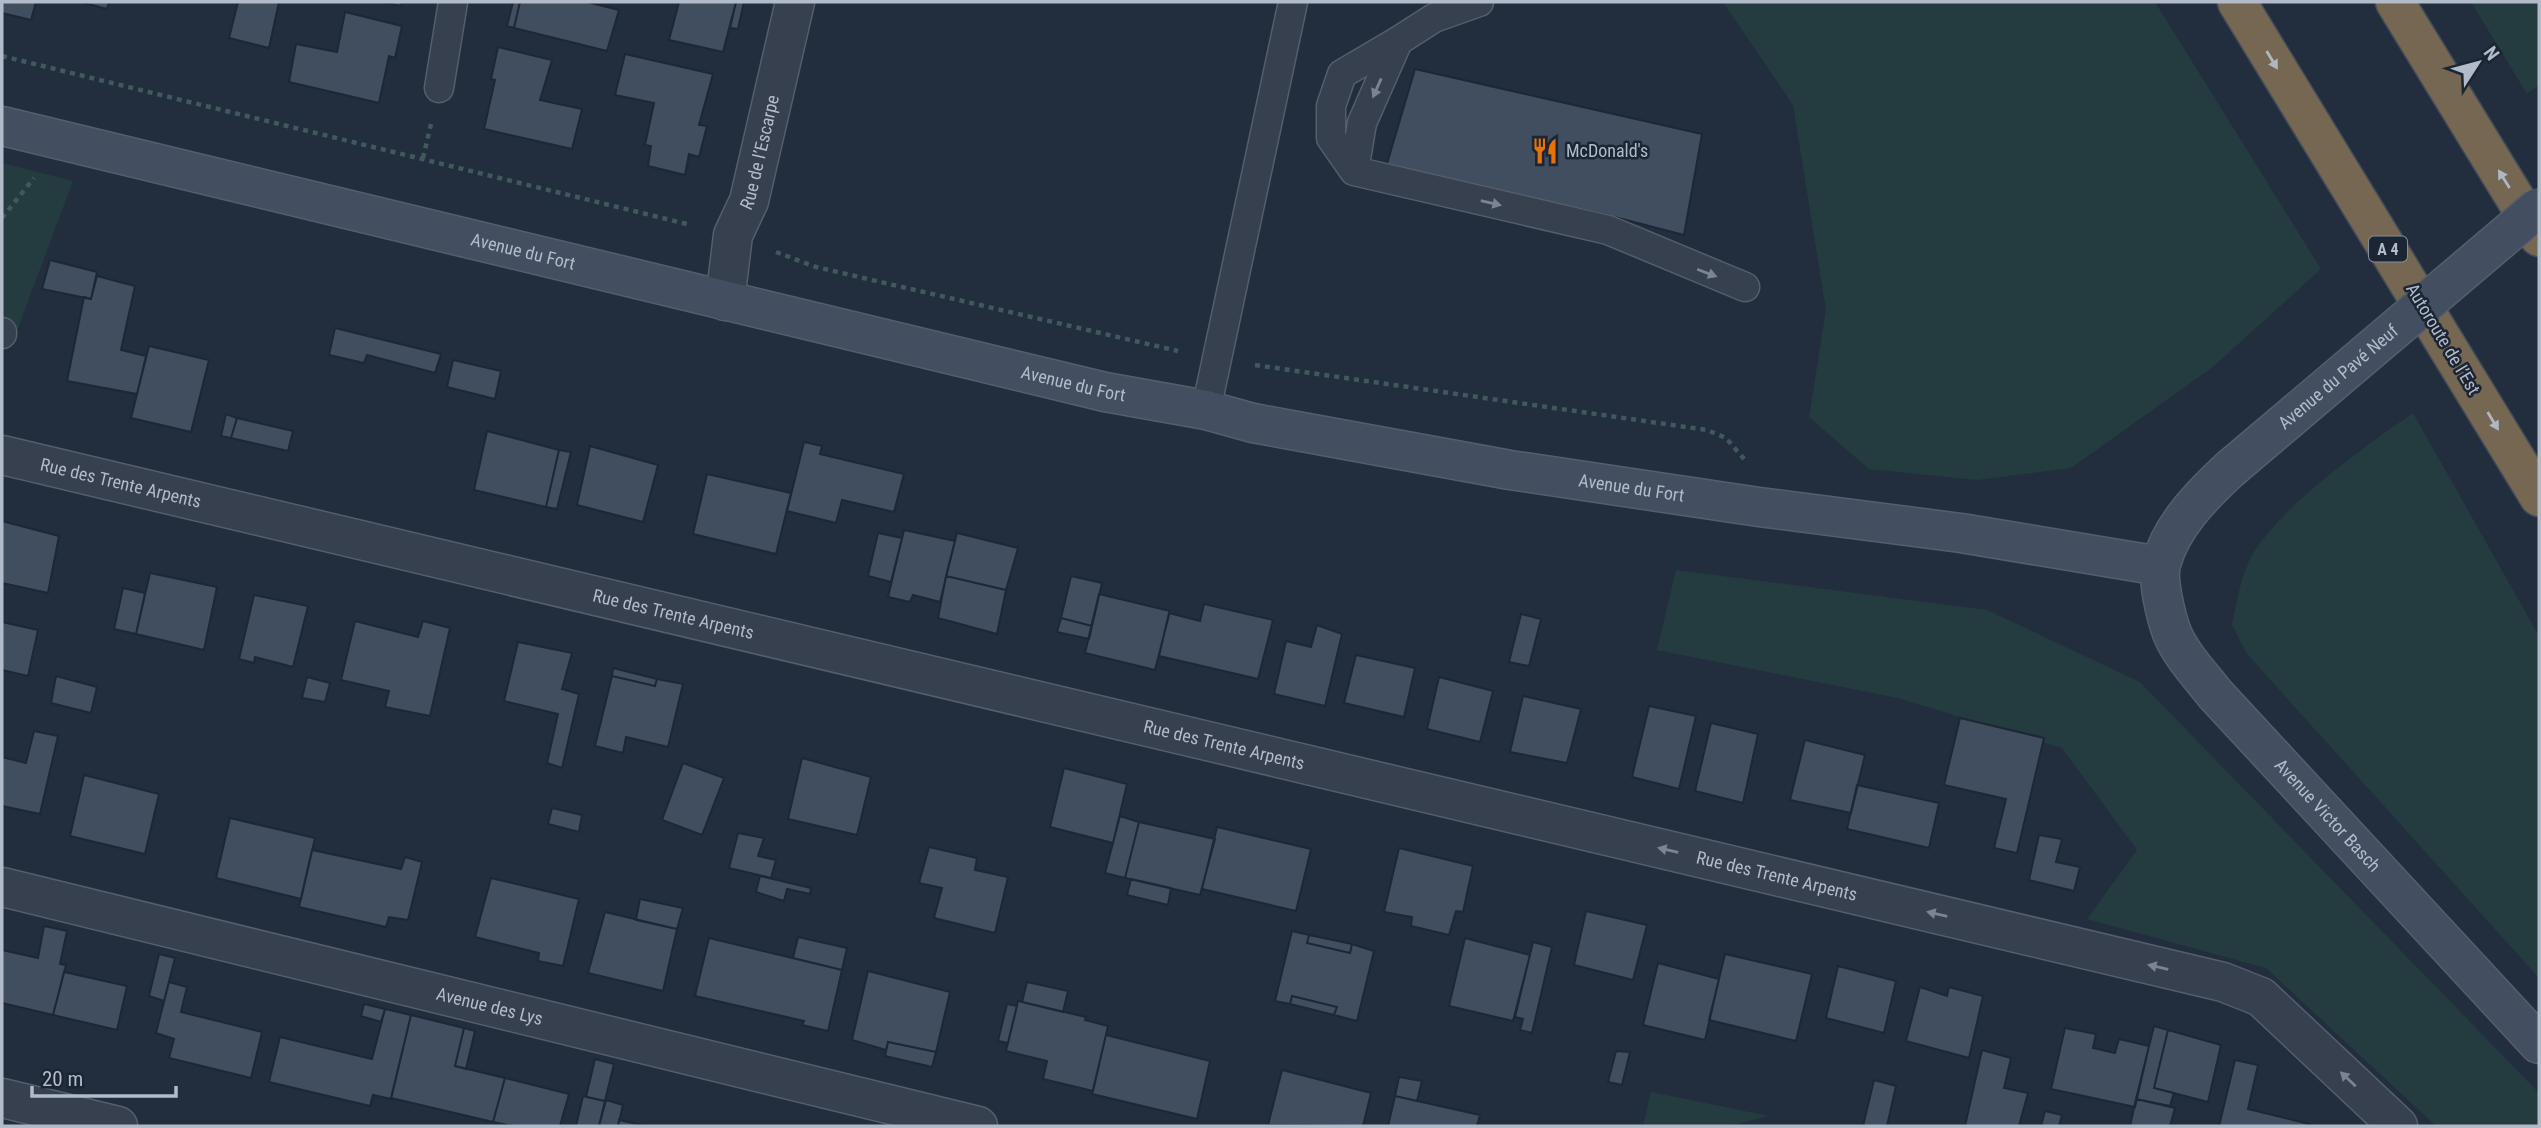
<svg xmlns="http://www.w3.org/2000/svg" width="2541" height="1128" font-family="'Roboto Condensed',sans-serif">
<rect width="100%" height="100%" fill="#222e3e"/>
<path fill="#243c3f" d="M 1723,2 L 2155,2 L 2321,269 L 2214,366 L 2071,468 L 1977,480 L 1869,469 L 1809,417 L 1826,310 L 1793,105 Z
M 2471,2 L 2539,2 L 2539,85 L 2527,94 Z
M 2,163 L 73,181 L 18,328 L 2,328 Z
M 2413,413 L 2539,636 L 2539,978 L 2247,654 L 2232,625 C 2237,601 2241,573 2254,552 C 2286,502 2364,447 2413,413 Z
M 1676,570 L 1987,610 L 2140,682 L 2539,1093 L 2539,1126 L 2436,1126 L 2266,968 L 2087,919 L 2137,850 L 2062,748 L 1898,698 L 1657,650 Z
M 1651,1092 L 1769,1116 L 1729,1126 L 1643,1126 Z"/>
<path fill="#404e60" stroke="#1d2735" stroke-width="2" d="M 2,2 L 36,2 L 31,20 L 2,13 Z
M 80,2 L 109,2 L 107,9 Z
M 238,2 L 279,2 L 269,48 L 229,38 Z
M 381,2 L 402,2 L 401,6 Z
M 513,2 L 520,2 L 514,28 L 507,26 Z
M 520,2 L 587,2 L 619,10 L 607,51 L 514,28 Z
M 677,2 L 736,2 L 723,52 L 669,40 L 679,2 Z
M 736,2 L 744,2 L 738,29 L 730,28 Z
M 345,12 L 402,26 L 395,58 L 389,56 L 379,103 L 289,82 L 296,44 L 337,52 Z
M 498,47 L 552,60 L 540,100 L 582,109 L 572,149 L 484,129 L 495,80 L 491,79 Z
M 625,54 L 713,74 L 699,125 L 707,126 L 699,157 L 689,154 L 685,175 L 648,166 L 651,146 L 645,145 L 654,103 L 615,95 Z
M 1415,69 L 1702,134 L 1684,235 L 1599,213 L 1386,167 Z
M 50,260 L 97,272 L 91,299 L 42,289 Z
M 97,276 L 135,286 L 121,350 L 146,356 L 137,394 L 67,381 L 84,297 L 91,299 Z
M 335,328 L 441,354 L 435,373 L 367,355 L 364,363 L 329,355 Z
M 149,346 L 209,360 L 191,432 L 131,418 Z
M 453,360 L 501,371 L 495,399 L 447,387 Z
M 226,414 L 237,418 L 231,438 L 221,436 Z
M 237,418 L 293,431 L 288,451 L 231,438 Z
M 487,431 L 559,450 L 546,507 L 474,490 Z
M 804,442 L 822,446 L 820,454 L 904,474 L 894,512 L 842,500 L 836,523 L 787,511 Z
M 590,446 L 658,465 L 643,522 L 577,505 Z
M 559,450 L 571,452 L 557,509 L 546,507 Z
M 707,474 L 791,493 L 776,554 L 693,534 Z
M 2,521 L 59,536 L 48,593 L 2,583 Z
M 904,530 L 955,541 L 940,602 L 913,595 L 910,602 L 888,597 Z
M 878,533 L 902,538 L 891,582 L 868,576 Z
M 957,533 L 1018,548 L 1006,590 L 946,576 Z
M 150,573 L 217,587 L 204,650 L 136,634 Z
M 946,576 L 1006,590 L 997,634 L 938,618 Z
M 1071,576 L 1102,583 L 1092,626 L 1061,618 Z
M 123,588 L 145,593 L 136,634 L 114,629 Z
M 1099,594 L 1170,611 L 1155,670 L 1085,653 Z
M 254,595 L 308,606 L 293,667 L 255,657 L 254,663 L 239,659 Z
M 1204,604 L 1273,620 L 1258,679 L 1159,656 L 1169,613 L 1200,621 Z
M 1521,614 L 1541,619 L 1529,666 L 1509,662 Z
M 1061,618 L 1092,626 L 1089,639 L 1057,632 Z
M 355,621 L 418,637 L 423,621 L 450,628 L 430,716 L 385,707 L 389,691 L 341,680 Z
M 2,622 L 38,630 L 28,676 L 2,670 Z
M 1317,625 L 1342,634 L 1325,706 L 1274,694 L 1286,641 L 1311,647 Z
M 518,642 L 572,653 L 562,689 L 579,694 L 562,768 L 547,763 L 558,714 L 504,701 Z
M 1356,655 L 1415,668 L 1404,717 L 1344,703 Z
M 613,668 L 657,679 L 655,686 L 612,676 Z
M 56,676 L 97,687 L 91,713 L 51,703 Z
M 612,676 L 655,686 L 657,679 L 683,684 L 668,747 L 626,737 L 623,753 L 595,746 Z
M 307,677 L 330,683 L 325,702 L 302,698 Z
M 1439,677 L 1493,691 L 1480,742 L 1427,729 Z
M 1523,696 L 1581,709 L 1567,763 L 1510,752 Z
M 1649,706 L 1696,716 L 1679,789 L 1632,777 Z
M 1960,718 L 2044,738 L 2017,853 L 1994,848 L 2006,799 L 1944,785 Z
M 1711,723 L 1758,734 L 1743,803 L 1695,791 Z
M 34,731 L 58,736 L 40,814 L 2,806 L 2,757 L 26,763 Z
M 1805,740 L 1865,755 L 1851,813 L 1790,800 Z
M 802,758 L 871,777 L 857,835 L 788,819 Z
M 683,763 L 724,778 L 702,835 L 662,820 Z
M 1064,768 L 1127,784 L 1113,843 L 1050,827 Z
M 84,775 L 159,794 L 145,854 L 70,836 Z
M 1857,785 L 1939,803 L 1929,848 L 1847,829 Z
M 552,808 L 582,815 L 579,832 L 548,824 Z
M 1120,816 L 1139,822 L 1125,878 L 1105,873 Z
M 230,818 L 315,838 L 301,899 L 216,878 Z
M 1139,822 L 1215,839 L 1200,895 L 1125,878 Z
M 1217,827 L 1311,849 L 1296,911 L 1202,889 Z
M 738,833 L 764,838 L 758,856 L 776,860 L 771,878 L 729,868 Z
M 2039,835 L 2062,839 L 2056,862 L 2080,867 L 2074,891 L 2029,880 Z
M 929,847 L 977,858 L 975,870 L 1008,877 L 995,933 L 934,918 L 942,888 L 919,883 Z
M 1399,848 L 1473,866 L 1463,912 L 1456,911 L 1449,935 L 1411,926 L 1412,917 L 1384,912 Z
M 312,850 L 401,869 L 405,857 L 422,862 L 408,920 L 389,917 L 386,927 L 299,907 Z
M 760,876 L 811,888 L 810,894 L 787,889 L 784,901 L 756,892 Z
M 491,878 L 579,899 L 563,966 L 538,961 L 539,953 L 475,937 Z
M 1131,879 L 1171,888 L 1168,905 L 1127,895 Z
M 640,899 L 683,908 L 677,929 L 636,920 Z
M 1586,911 L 1647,925 L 1633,980 L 1574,965 Z
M 605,912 L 677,929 L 663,991 L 588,973 Z
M 44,926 L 67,931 L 60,964 L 66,965 L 53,1015 L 2,1003 L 2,950 L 38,958 Z
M 1292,931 L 1309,935 L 1307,943 L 1350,953 L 1352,944 L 1374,951 L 1357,1021 L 1334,1015 L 1337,1007 L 1292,996 L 1290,1004 L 1275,1001 Z
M 1309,935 L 1352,944 L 1350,953 L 1307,943 Z
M 798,937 L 847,948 L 842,970 L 793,958 Z
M 709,938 L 842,970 L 828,1031 L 802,1025 L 804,1021 L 695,996 Z
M 1465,938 L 1530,955 L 1513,1021 L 1449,1006 Z
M 1533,942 L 1552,947 L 1532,1033 L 1520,1030 L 1523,1019 L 1515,1017 Z
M 159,954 L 175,958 L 164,1001 L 149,996 Z
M 1725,954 L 1812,974 L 1796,1041 L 1709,1020 Z
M 1658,963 L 1719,979 L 1705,1040 L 1643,1025 Z
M 1838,966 L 1896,981 L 1884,1033 L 1826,1018 Z
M 868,971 L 950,992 L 936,1052 L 888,1042 L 886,1050 L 852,1040 Z
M 64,972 L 127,986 L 117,1030 L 53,1015 Z
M 169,982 L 187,987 L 181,1012 L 262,1032 L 251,1078 L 169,1058 L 174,1039 L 156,1033 Z
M 1027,982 L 1068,991 L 1063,1012 L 1022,1002 Z
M 1920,987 L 1947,996 L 1949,987 L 1983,996 L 1969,1058 L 1906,1041 Z
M 1292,996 L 1337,1007 L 1334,1015 L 1290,1004 Z
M 1018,1001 L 1086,1017 L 1085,1020 L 1108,1026 L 1093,1091 L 1043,1079 L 1047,1061 L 1006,1051 Z
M 364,1004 L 385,1009 L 381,1022 L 361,1016 Z
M 1007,1004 L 1017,1006 L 1008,1043 L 998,1041 Z
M 385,1009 L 411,1015 L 391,1099 L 373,1095 L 370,1106 L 269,1082 L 280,1037 L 372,1059 Z
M 411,1015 L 464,1028 L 455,1066 L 505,1078 L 493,1122 L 391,1098 Z
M 2154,1026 L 2168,1030 L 2154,1088 L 2174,1093 L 2170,1106 L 2136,1099 Z
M 464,1028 L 475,1031 L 466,1069 L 455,1066 Z
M 2065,1028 L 2096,1034 L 2093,1048 L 2115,1053 L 2119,1039 L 2149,1046 L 2135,1107 L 2051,1089 Z
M 2168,1030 L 2221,1045 L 2208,1102 L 2154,1088 Z
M 1106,1035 L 1210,1061 L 1197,1119 L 1092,1094 Z
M 888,1042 L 936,1052 L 932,1067 L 885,1056 Z
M 1982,1050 L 2011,1058 L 2004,1088 L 2028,1093 L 2019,1126 L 1965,1126 Z
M 1616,1051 L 1630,1052 L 1622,1085 L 1608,1082 Z
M 595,1059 L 614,1064 L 605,1101 L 586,1097 Z
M 2235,1060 L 2258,1065 L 2248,1109 L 2309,1124 L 2308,1126 L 2219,1126 Z
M 1282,1070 L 1371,1093 L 1363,1126 L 1268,1125 Z
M 1399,1077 L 1422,1081 L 1417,1101 L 1395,1096 Z
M 505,1078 L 569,1094 L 560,1126 L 513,1126 L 493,1122 Z
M 1874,1080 L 1896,1086 L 1887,1126 L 1863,1126 Z
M 583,1096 L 605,1101 L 599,1126 L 576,1126 Z
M 1395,1096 L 1480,1115 L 1477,1126 L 1388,1126 Z
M 2136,1099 L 2175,1108 L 2170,1126 L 2130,1126 Z
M 606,1100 L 623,1105 L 618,1126 L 599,1126 Z
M 2045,1111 L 2062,1115 L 2059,1126 L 2041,1126 Z
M 619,1120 L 646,1126 L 618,1126 Z"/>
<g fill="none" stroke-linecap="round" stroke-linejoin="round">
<g stroke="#545e6c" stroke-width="31">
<path id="lane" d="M 1479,2 L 1434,18 L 1398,41 L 1362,123 L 1354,171 L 1608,230 L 1745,287
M 439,88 L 453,2
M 1354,171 L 1331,138 L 1331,106 L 1342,74 L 1398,41
M 2,334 L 2,332
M 1206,410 L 1293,2"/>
</g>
<g stroke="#545e6c" stroke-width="41">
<g id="street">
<path id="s1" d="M 725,301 L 733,235 L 749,201 L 795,2"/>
<path id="s2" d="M 2,455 L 2223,982 L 2261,997 L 2398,1126"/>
<path id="s3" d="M 2,887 L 978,1126"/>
<path d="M 2,1098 L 118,1126"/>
</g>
</g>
<g stroke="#545e6c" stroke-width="41">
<g id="secondary">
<path id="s4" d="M 2,126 L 1105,392 L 1206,410 L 1253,423 L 1510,470 L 1759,507 L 1961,533 L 2160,566"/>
<path id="s5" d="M 2230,469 C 2202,495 2171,526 2161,564 C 2157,580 2166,617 2172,633 C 2181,655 2201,676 2215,694 L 2539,1044"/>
</g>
</g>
<g stroke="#414b59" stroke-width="41">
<path id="highway" d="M 2237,2 L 2539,497
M 2395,2 L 2539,237"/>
</g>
<path stroke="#41595c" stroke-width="4.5" stroke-dasharray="5 5" stroke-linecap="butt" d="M 2,56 L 691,225
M 423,158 L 431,124
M 2,218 L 34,178
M 776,252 L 816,267 L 1178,351
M 1255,365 L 1707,430 L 1726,438 L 1745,460"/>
<use href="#lane" stroke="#36404e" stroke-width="28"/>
<use href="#street" stroke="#36404e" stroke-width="38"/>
<use href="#secondary" stroke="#434f61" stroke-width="38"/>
<use href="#highway" stroke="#756752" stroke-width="38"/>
<g stroke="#545e6c" stroke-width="41" stroke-linecap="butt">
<g id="secondary-bridge">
<path id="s6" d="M 2230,469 L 2539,207"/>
</g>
</g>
<use href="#secondary-bridge" stroke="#434f61" stroke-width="38"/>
</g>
<defs><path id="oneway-solid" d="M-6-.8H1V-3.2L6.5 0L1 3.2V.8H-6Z" transform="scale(1.75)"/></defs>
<g fill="#aeb7c3">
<use href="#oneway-solid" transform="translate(2272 60) rotate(59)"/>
<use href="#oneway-solid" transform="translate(2504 179) rotate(-122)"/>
<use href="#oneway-solid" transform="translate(2493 421) rotate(59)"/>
</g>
<g fill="#7a8492">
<use href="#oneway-solid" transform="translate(1377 88) rotate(114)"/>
<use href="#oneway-solid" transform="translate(1491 203) rotate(13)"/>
<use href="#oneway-solid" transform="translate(1707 273) rotate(21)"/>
<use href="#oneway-solid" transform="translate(1668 850) rotate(-167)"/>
<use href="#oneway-solid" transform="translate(1937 914) rotate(-167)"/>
<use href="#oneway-solid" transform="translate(2158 967) rotate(-167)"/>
<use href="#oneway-solid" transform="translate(2348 1079) rotate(-137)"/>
</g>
<defs>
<g id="restaurant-bare" transform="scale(2.1)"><path d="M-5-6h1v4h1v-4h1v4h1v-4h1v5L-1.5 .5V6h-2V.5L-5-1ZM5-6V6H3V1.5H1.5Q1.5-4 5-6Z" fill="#e8710a" stroke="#1b2533" stroke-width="2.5" paint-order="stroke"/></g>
</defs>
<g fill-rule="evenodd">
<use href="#restaurant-bare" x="1545" y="151"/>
</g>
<g text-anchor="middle" stroke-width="5" stroke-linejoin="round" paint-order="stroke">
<rect fill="#1b2533" stroke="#848e9c" stroke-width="2" x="2369" y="236.5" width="38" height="25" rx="5"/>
<g font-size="16" font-weight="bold" fill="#b1bbc9">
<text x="2388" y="255">A 4</text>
</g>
<g font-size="18" fill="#b1bbc9" stroke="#1b2533">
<text dy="6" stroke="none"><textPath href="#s1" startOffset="154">Rue de l’Escarpe</textPath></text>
<text dy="6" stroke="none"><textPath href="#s4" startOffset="536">Avenue du Fort</textPath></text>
<text transform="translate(2443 339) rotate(59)" y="6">Autoroute de l’Est</text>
<text dy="6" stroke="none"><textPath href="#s6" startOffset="142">Avenue du Pavé Neuf</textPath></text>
<text dy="6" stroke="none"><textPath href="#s4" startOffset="1102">Avenue du Fort</textPath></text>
<text dy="6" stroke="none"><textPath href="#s2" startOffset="122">Rue des Trente Arpents</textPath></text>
<text dy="6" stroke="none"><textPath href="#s4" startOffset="1670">Avenue du Fort</textPath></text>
<text dy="6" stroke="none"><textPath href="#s2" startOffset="690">Rue des Trente Arpents</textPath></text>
<text dy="6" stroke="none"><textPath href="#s2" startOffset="1256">Rue des Trente Arpents</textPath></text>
<text dy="6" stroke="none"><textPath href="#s5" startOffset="430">Avenue Victor Basch</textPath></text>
<text dy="6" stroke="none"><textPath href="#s2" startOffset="1824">Rue des Trente Arpents</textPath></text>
<text dy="6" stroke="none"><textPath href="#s3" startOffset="502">Avenue des Lys</textPath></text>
</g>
<g font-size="18" fill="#b1bbc9" stroke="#1b2533" text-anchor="start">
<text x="1566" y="157">McDonald's</text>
</g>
</g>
<rect width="2541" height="1128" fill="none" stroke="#b1bbc9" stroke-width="7"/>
<g transform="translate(2478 63) rotate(54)" stroke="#1b2533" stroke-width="5" paint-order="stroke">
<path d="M0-5L12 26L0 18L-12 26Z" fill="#b1bbc9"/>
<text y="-10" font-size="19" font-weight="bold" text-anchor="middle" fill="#b1bbc9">N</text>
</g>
<path d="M32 1086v10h144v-10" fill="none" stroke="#b1bbc9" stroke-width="3.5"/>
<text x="42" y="1086" font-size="21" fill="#b1bbc9" stroke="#1b2533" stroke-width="5" paint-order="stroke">20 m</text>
</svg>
